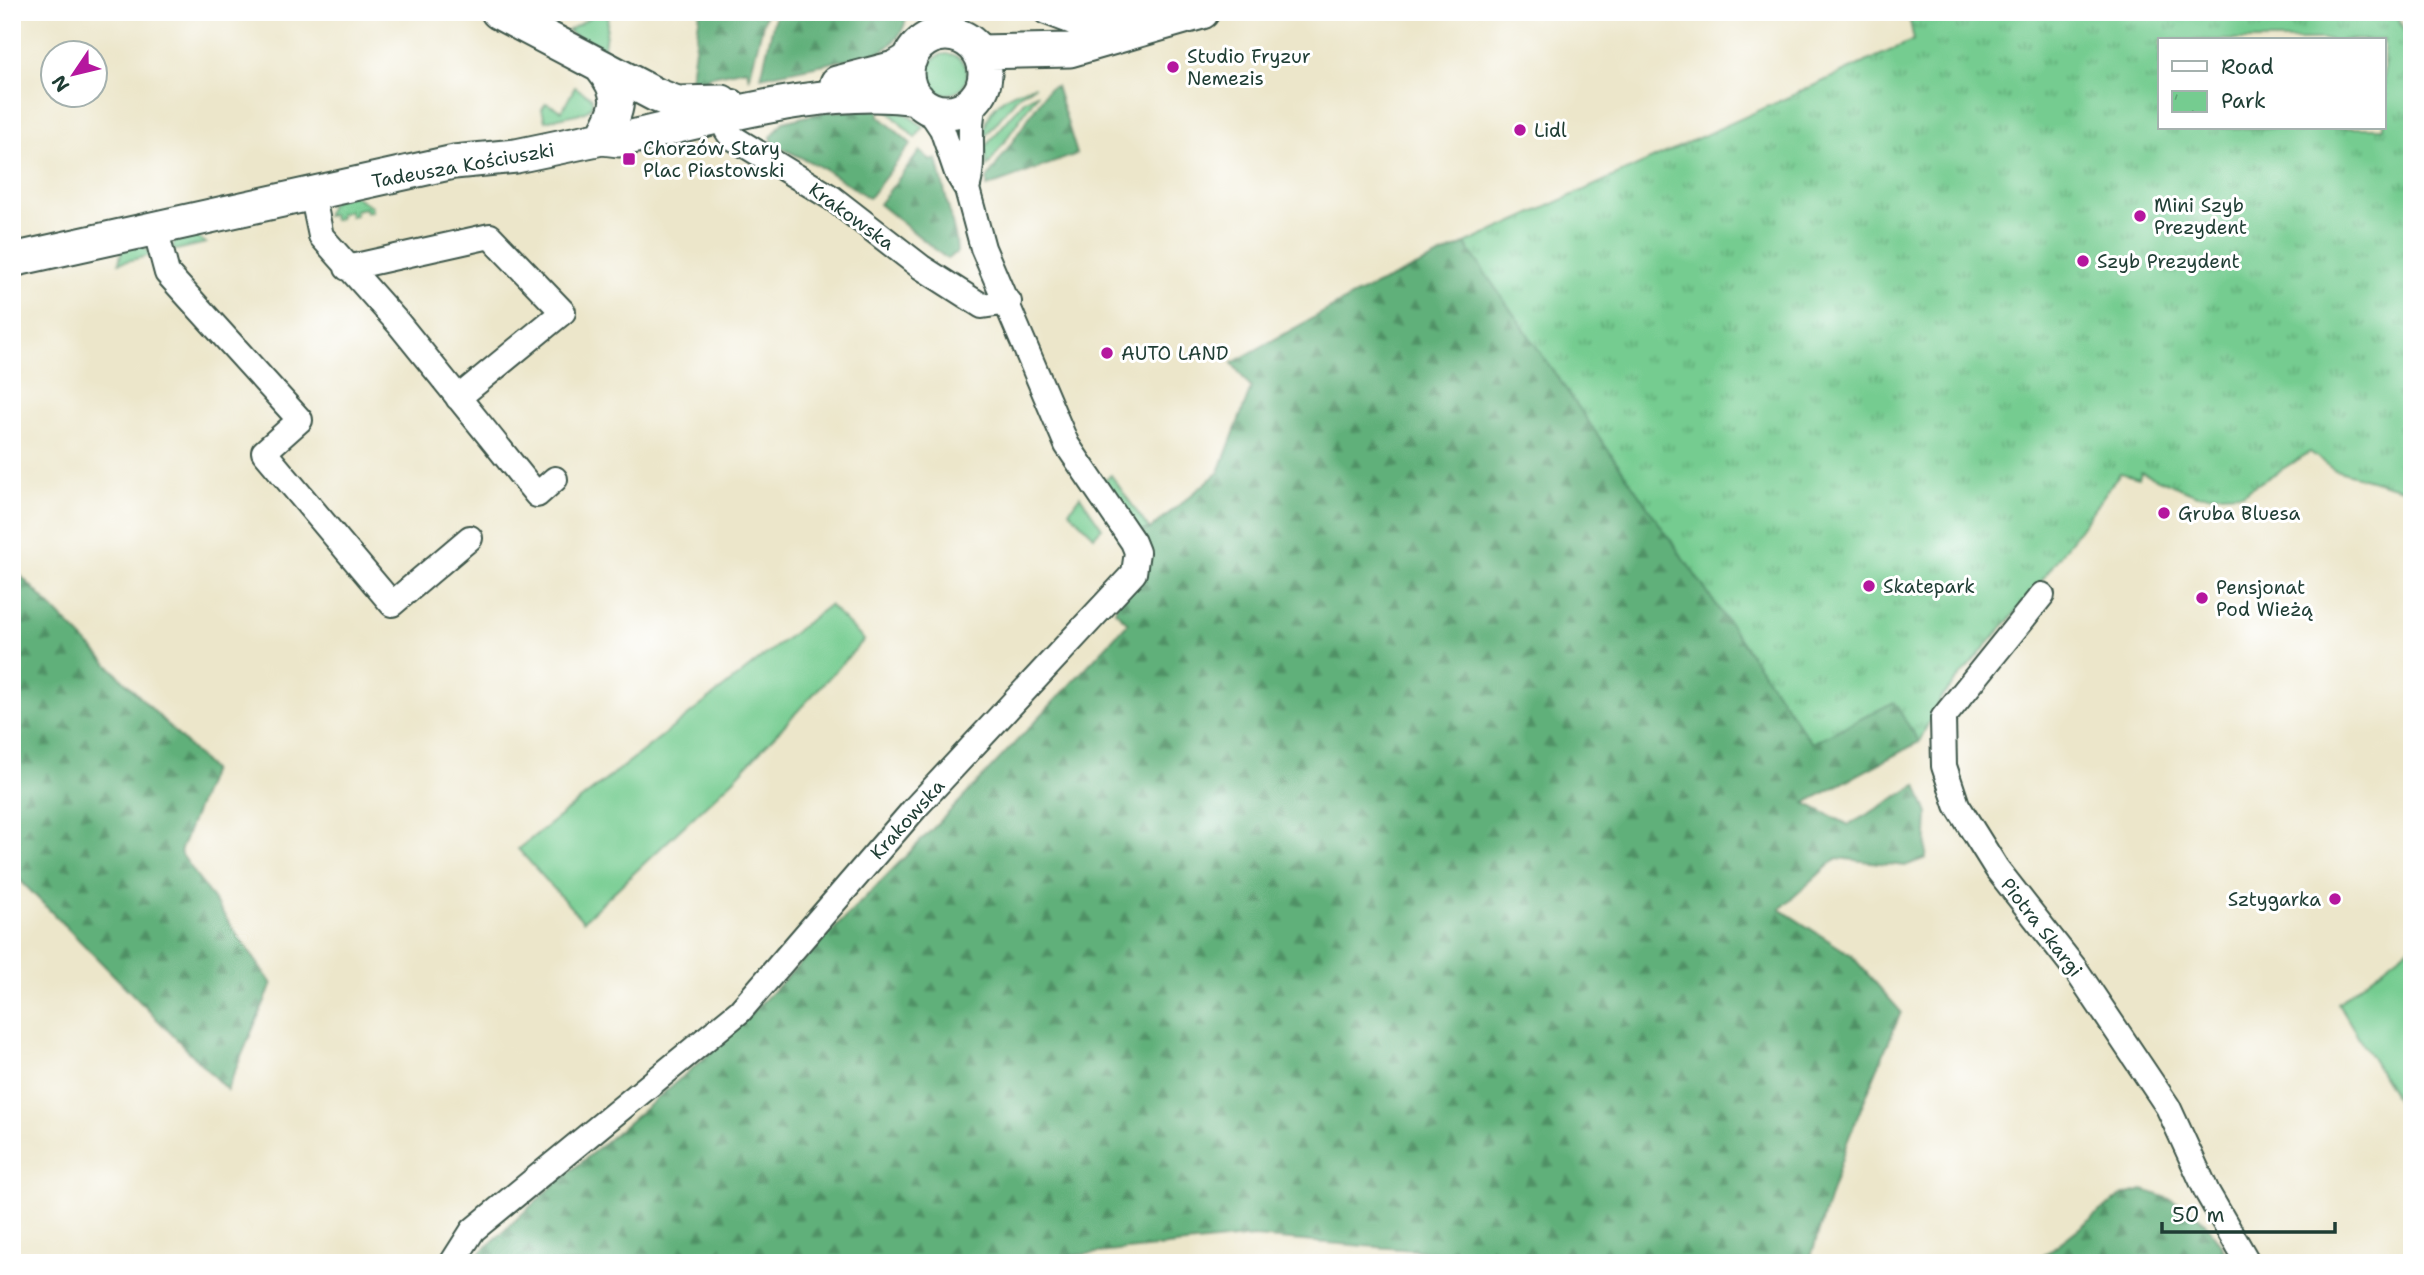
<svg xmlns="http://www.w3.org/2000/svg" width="2424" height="1275" font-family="'Shantell Sans',sans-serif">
<defs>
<pattern id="forest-firs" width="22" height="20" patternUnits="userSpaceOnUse" patternTransform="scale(1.75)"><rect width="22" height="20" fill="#60b07a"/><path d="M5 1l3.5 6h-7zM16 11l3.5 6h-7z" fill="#4f9065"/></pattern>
<pattern id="park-tufts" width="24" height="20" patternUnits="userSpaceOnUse" patternTransform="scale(1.75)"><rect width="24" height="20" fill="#75cc90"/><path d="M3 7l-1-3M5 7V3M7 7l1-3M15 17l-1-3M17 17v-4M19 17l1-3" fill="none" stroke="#5fa776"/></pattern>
</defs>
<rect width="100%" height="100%" fill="#fff"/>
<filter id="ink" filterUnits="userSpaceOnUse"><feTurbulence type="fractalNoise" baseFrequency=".0143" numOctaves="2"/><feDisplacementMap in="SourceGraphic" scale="14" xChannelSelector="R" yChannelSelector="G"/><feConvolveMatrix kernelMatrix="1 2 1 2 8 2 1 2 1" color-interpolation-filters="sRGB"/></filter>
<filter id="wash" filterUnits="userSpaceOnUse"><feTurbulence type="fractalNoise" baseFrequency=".00686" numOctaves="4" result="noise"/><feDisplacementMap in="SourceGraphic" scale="28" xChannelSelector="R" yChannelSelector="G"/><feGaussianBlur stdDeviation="1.57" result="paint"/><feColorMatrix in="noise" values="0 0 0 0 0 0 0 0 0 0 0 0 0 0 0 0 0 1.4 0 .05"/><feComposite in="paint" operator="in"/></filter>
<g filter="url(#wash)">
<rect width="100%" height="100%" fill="#ece6ca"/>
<path fill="#75cc90" stroke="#4a8462" stroke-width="2" d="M 599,12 L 609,12 L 603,54 L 568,31 Z
M927 74a20 20 0 1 1 40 0a20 20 0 1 1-40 0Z
M 1035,86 L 1019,95 L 984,138 C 985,106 1007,92 1035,86 Z
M 575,87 L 592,98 L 592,106 L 585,112 L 545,121 L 542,109 L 546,103 L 562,111 Z
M 1038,93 L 987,167 L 985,147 L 1024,101 Z
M 886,109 L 906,114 L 924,127 L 915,138 Z
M 346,191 L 371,206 L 372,211 L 366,212 L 365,208 L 355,210 L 356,215 L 350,216 L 349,211 L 339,214 L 340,218 L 334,220 L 332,214 L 326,216 L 330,204 Z
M 184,228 L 206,243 L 172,251 L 175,238 Z
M 142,245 L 152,255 L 119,263 L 122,248 Z
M 1111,475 L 1149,529 L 1140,532 L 1103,481 Z
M 1080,496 L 1102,528 L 1094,536 L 1069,511 Z
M 829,605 L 864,640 L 736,777 L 583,921 L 518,849 Z
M 2412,945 L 2412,1125 L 2338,1003 Z"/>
<path fill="url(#forest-firs)" stroke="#407657" stroke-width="2" d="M 700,12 L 766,12 L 749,79 L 747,69 L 707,77 L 708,85 L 694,87 L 691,77 Z
M 776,12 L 902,13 L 907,12 C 906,31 894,45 878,53 L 761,77 Z
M 1056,86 L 1077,154 L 987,187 L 987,179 L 1049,88 Z
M 879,109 L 879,116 L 911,144 L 869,198 L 823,168 L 773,144 L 771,137 L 783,122 L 824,112 Z
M 920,151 L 931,161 L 937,159 L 956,240 L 957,252 L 947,259 L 879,204 Z
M 1465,244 L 1812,743 L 1894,702 L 1919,742 L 1805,803 L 1849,825 L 1917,785 L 1928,814 L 1926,858 L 1905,866 L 1837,858 L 1780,909 L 1851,955 L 1901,1012 L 1847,1142 L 1809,1263 L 1574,1263 L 1254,1237 L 1000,1263 L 475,1263 L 481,1252 L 545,1193 L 720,1045 L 961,800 L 1128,623 L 1115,611 L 1140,532 L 1150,529 L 1219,472 L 1251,388 L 1232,363 L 1353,296 Z
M 12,567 L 212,770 L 180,852 L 272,984 L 227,1090 L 12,872 Z
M 2143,1190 C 2193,1204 2206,1217 2231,1263 L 2034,1263 L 2121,1196 Z"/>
<path fill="url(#park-tufts)" stroke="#4a8462" stroke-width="2" fill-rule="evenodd" d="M 1908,12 L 2395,12 L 2412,47 L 2412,478 L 2402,489 L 2335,470 L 2310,452 L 2243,493 L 2197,495 L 2141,472 L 2139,478 L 2120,473 L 2035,590 L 1941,698 L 1919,742 L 1894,702 L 1812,743 L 1465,244 L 1914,40 ZM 2160,40 L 2384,40 L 2384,128 L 2160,128 Z"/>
</g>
<g filter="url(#ink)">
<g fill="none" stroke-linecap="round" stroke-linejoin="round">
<g stroke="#3e564a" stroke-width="28">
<path id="street" d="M 1046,12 L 1115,38
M 733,102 C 722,114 721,129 735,139 L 832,198 L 921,267 L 982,306 L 1009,302
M 967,189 C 976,159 966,130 975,100
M 312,193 L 321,236 L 399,324 L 537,495 L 555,479
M 155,228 L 167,273 L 300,420 L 264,452 L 392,604 L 470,538
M 347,268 L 490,236 L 563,312 L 458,398
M 2042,595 L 1943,718 L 1944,766 L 1957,805 L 1997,869 L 2076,970 L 2168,1107 L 2207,1192 L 2248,1263
M 452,1263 L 473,1230 L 740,1011 L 916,807 L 1134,573 L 1137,552 L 1133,542 L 1067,445 L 983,248 L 967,189 L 957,173 L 942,129 L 928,108"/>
</g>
<g stroke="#3e564a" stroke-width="37">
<path id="secondary" d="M 498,12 L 656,95 L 677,103 L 722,102
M907 73a39 39 0 1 1 78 0a39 39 0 1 1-78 0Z
M 979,52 L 1070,50 L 1202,12
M 602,68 C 624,96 619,108 602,138
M 837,83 L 895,68 L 910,59
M 12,260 L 454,162 L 516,156 L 602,138 L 619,140 C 709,120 826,84 917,98"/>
</g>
<use href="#street" stroke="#fff" stroke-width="24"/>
<use href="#secondary" stroke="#fff" stroke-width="33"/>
</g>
</g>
<g fill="#b5179e" stroke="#fff" stroke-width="2.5">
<circle cx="1173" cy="67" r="7"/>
<circle cx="1520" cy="130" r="7"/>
<rect x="622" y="152" width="14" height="14" rx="3.5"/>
<circle cx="2140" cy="216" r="7"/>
<circle cx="2083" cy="261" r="7"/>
<circle cx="1107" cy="353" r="7"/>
<circle cx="2164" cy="513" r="7"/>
<circle cx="1869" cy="586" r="7"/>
<circle cx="2202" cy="598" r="7"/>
<circle cx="2335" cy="899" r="7"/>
</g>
<g text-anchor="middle" stroke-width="6" stroke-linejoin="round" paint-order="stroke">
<g font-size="19" fill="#1f3d34" stroke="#fff" text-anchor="start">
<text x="1187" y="63">Studio Fryzur<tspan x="1187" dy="22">Nemezis</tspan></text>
<text x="1534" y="137">Lidl</text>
<text x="643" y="155">Chorzów Stary<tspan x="643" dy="22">Plac Piastowski</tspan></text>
<text x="2154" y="212">Mini Szyb<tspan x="2154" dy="22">Prezydent</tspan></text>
<text x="2097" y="268">Szyb Prezydent</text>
<text x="1121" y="360">AUTO LAND</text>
<text x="2178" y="520">Gruba Bluesa</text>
<text x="1883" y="593">Skatepark</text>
<text x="2216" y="594">Pensjonat<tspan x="2216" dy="22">Pod Wieżą</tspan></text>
<text x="2321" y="906" text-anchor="end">Sztygarka</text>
</g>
<g font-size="19" fill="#1f3d34" stroke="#fff">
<text transform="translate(463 165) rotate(-10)" y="7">Tadeusza Kościuszki</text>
<text transform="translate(852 216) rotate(36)" y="7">Krakowska</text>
<text transform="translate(907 819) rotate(-48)" y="7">Krakowska</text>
<text transform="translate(2042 927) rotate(52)" y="7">Piotra Skargi</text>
</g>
</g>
<rect width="2424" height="1275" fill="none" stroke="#fff" stroke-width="42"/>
<rect x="2158" y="38" width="228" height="91" fill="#ffffff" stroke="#a5b1ae" stroke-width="2"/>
<rect x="2172" y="61" width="35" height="10" fill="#ffffff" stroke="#a5b1ae" stroke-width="2"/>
<text x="2221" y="74" font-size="21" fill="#1f3d34">Road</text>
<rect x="2172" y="91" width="35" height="21" fill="url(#park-tufts)" stroke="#a5b1ae" stroke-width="2"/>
<text x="2221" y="108" font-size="21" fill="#1f3d34">Park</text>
<g transform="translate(74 74) rotate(235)"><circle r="33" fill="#ffffff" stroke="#a5b1ae" stroke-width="2"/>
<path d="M0-5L12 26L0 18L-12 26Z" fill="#b5179e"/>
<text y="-10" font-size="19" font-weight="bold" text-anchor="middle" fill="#1f3d34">N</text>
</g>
<path d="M2162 1222v10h173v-10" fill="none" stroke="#1f3d34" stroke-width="3.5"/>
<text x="2172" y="1222" font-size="21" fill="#1f3d34" stroke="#ffffff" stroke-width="5" paint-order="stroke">50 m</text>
</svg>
